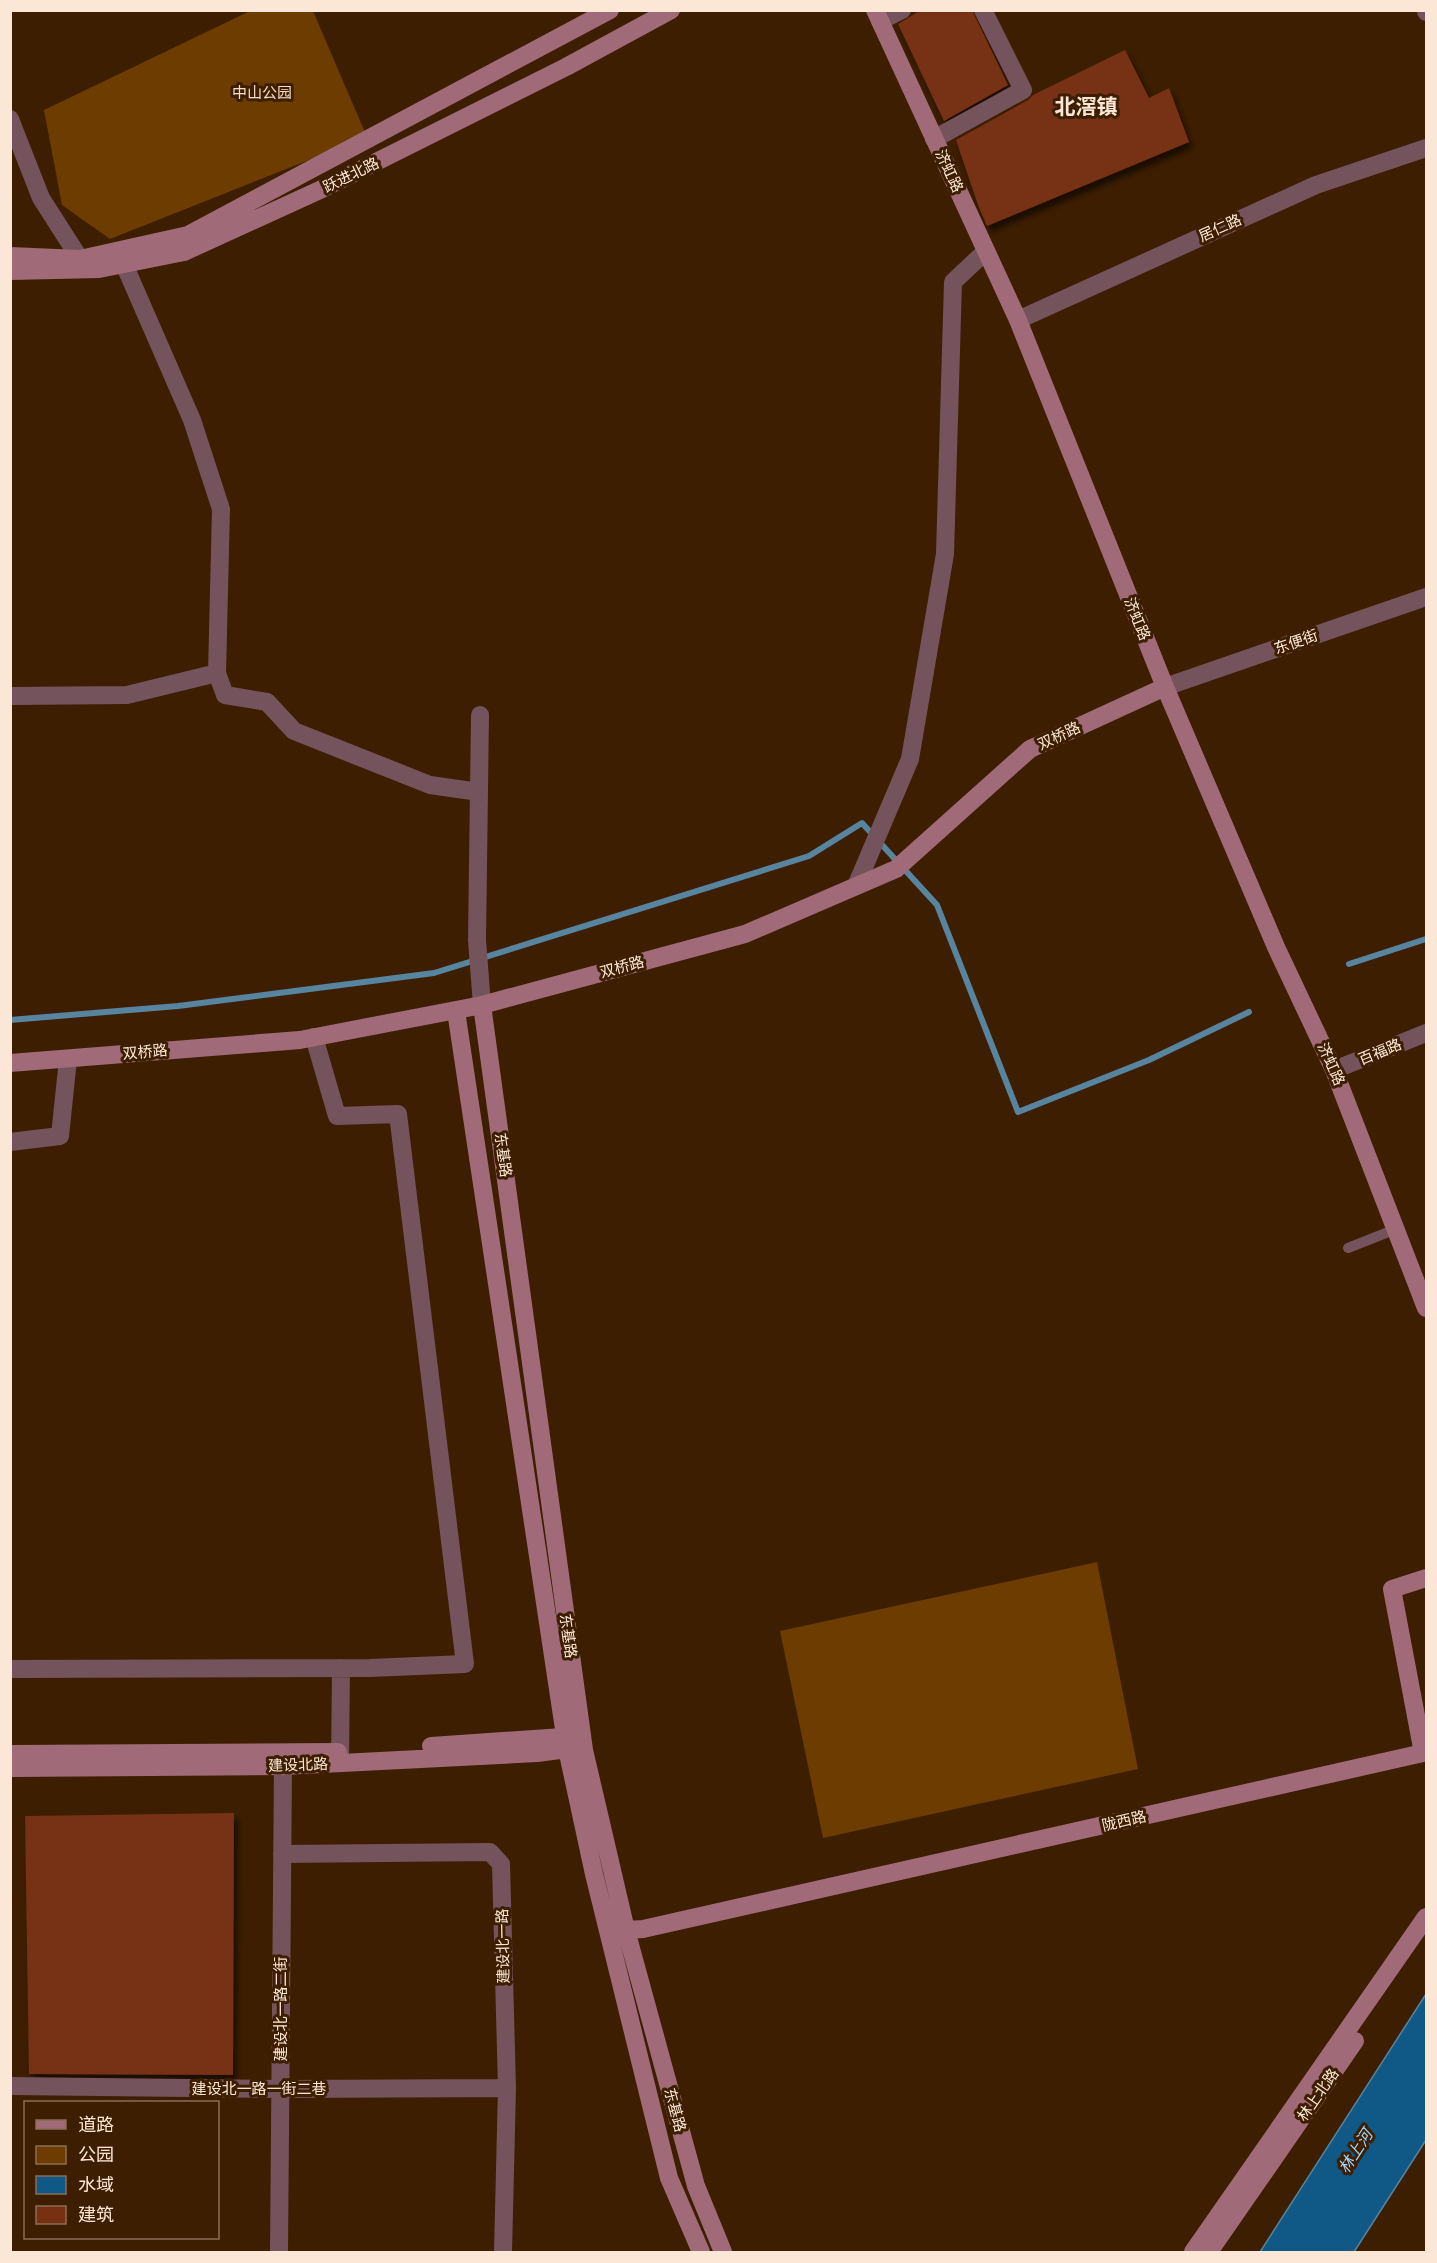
<svg xmlns="http://www.w3.org/2000/svg" width="1437" height="2263" font-family="Montserrat,'Noto Sans SC',sans-serif">
<defs>
<filter id="shadow"><feDropShadow dx="3.5" dy="6" stdDeviation="3" flood-color="#0009"/></filter>
</defs>
<rect width="100%" height="100%" fill="#3d1e00"/>
<path fill="#6c3c00" d="M 250,11 L 313,11 L 367,137 L 110,239 L 62,205 L 44,110 Z
M 1097,1562 L 1138,1769 L 823,1838 L 780,1631 Z"/>
<path fill="#105986" stroke="#57849e" stroke-width="1.5" d="M 1426,1994 L 1426,2140 L 1354,2252 L 1260,2252 Z"/>
<g fill="none" stroke-linecap="round" stroke-linejoin="round">
<path stroke="#57849e" stroke-width="6" d="M 1349,964 L 1426,939
M 10,1020 L 178,1006 L 434,973 L 809,856 L 862,823 L 937,905 L 1018,1112 L 1149,1060 L 1249,1012"/>
</g>
<path fill="#773112" filter="url(#shadow)" d="M 921,10 L 972,10 L 1008,85 L 944,121 L 898,24 Z
M 1125,50 L 1149,98 L 1169,88 L 1189,142 L 987,226 L 978,205 L 956,140 L 1028,100 L 1033,95 Z
M 234,1813 L 233,2075 L 29,2074 L 25,1816 Z"/>
<g fill="none" stroke-linecap="round" stroke-linejoin="round">
<path stroke="#75535c" stroke-width="10" d="M 1348,1248 L 1396,1229"/>
<path stroke="#75535c" stroke-width="18" d="M 1426,10 L 1426,12
M 880,21 L 902,10
M 10,119 L 41,198 L 80,259
M 934,139 L 1023,90 L 983,10
M 124,264 L 192,420 L 221,509 L 217,673
M 1018,320 L 1316,185 L 1426,148
M 1165,687 L 1426,597
M 10,696 L 127,695 L 217,673 L 225,695 L 267,702 L 294,731 L 430,785 L 479,792
M 480,715 L 477,940 L 482,1005
M 856,886 L 910,759 L 945,554 L 953,282 L 986,251
M 1334,1070 L 1426,1033
M 10,1142 L 60,1136 L 68,1059
M 10,1669 L 370,1668 L 465,1664 L 398,1114 L 337,1116 L 314,1037
M 340,1763 L 341,1668
M 282,1854 L 490,1852 L 501,1864 L 507,2088 L 503,2252
M 10,2086 L 280,2089 L 507,2088
M 279,2252 L 283,1766"/>
<path stroke="#a16a79" stroke-width="18" d="M 875,10 L 1018,320 L 1165,687 L 1276,947 L 1334,1070 L 1426,1308
M 10,256 L 80,259 L 188,235 L 610,10
M 10,271 L 99,269 L 184,252 L 322,189 L 566,67 L 671,10
M 482,1005 L 584,1750 L 626,1930 L 696,2186 L 723,2252
M 456,1011 L 567,1749 L 594,1874 L 669,2178 L 701,2252
M 10,1063 L 300,1040 L 482,1005 L 745,934 L 896,869 L 1030,749 L 1165,687
M 431,1746 L 577,1736
M 10,1754 L 338,1752
M 10,1768 L 283,1766 L 537,1753 L 567,1749 L 579,1750
M 626,1930 L 643,1929 L 1423,1753 L 1392,1589 L 1426,1578
M 1193,2252 L 1426,1917
M 1209,2252 L 1355,2041"/>
</g>
<g text-anchor="middle" stroke-width="6" stroke-linejoin="round" paint-order="stroke">
<g font-size="15" fill="#f4dbc7" stroke="#3d1e00">
<text x="262" y="98">中山公园</text>
</g>
<g font-size="15" fill="#fce7d6" stroke="#3d1e00">
<text transform="translate(949 171) rotate(65)" y="5">济虹路</text>
<text transform="translate(351 175) rotate(-26)" y="5">跃进北路</text>
<text transform="translate(1220 228) rotate(-24)" y="5">居仁路</text>
<text transform="translate(1137 619) rotate(68)" y="5">济虹路</text>
<text transform="translate(1296 642) rotate(-19)" y="5">东便街</text>
<text transform="translate(1059 736) rotate(-25)" y="5">双桥路</text>
<text transform="translate(622 967) rotate(-15)" y="5">双桥路</text>
<text transform="translate(145 1052) rotate(-5)" y="5">双桥路</text>
<text transform="translate(1380 1052) rotate(-22)" y="5">百福路</text>
<text transform="translate(1331 1064) rotate(66)" y="5">济虹路</text>
<text transform="translate(503 1155) rotate(82)" y="5">东基路</text>
<text transform="translate(568 1636) rotate(82)" y="5">东基路</text>
<text transform="translate(298 1765) rotate(-2)" y="5">建设北路</text>
<text transform="translate(1124 1821) rotate(-13)" y="5">陇西路</text>
<text transform="translate(503 1946) rotate(-91)" y="5">建设北一路</text>
<text transform="translate(281 2009) rotate(-90)" y="5">建设北一路二街</text>
<text x="259" y="2094">建设北一路一街二巷</text>
<text transform="translate(1318 2095) rotate(-55)" y="5">林上北路</text>
<text transform="translate(675 2110) rotate(75)" y="5">东基路</text>
</g>
<g font-size="16" font-style="italic" fill="#a2d6fe" stroke="#3d1e00">
<text transform="translate(1355 2151) rotate(-57)" y="6">林上河</text>
</g>
<g font-size="21" font-weight="bold" fill="#fce7d6" stroke="#3d1e00">
<text x="1086" y="114">北滘镇</text>
</g>
</g>
<rect width="1437" height="2263" fill="none" stroke="#fce7d6" stroke-width="24"/>
<rect x="24" y="2101" width="195" height="138" fill="#3d1e00" stroke="#896e56" stroke-width="1.5"/>
<rect x="36" y="2120" width="30" height="9" fill="#a16a79" stroke="#896e56" stroke-width="1.5"/>
<text x="78" y="2131" font-size="18" fill="#fce7d6">道路</text>
<rect x="36" y="2146" width="30" height="18" fill="#6c3c00" stroke="#896e56" stroke-width="1.5"/>
<text x="78" y="2161" font-size="18" fill="#fce7d6">公园</text>
<rect x="36" y="2176" width="30" height="18" fill="#105986" stroke="#896e56" stroke-width="1.5"/>
<text x="78" y="2191" font-size="18" fill="#fce7d6">水域</text>
<rect x="36" y="2206" width="30" height="18" fill="#773112" stroke="#896e56" stroke-width="1.5"/>
<text x="78" y="2221" font-size="18" fill="#fce7d6">建筑</text>
</svg>
